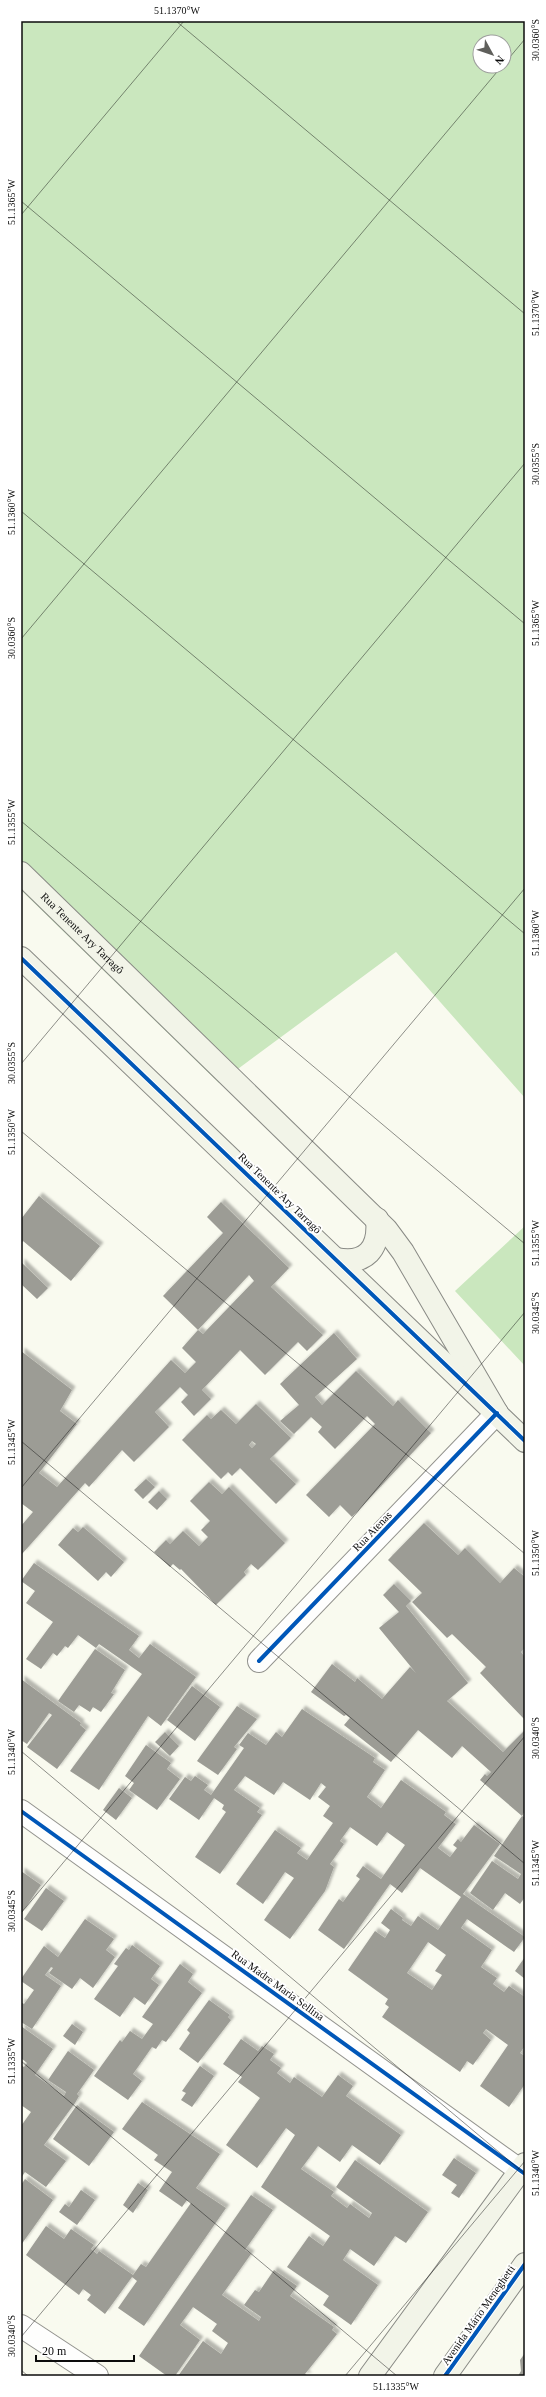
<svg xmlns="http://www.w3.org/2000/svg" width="546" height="2397" font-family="'Times New Roman',serif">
<defs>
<filter id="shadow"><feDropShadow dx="3.5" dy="-3.5" stdDeviation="1" flood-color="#0004"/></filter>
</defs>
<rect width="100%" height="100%" fill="#f9faef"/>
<path fill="#cae7be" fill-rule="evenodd" d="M 21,21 L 525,21 L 525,1098 L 396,952 L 219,1083 L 21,890 ZM 480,42 L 504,42 L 504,66 L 480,66 Z
M 525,1226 L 525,1366 L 455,1291 Z"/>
<path fill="#9c9c95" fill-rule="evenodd" filter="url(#shadow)" d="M 39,1196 L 100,1246 L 71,1281 L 23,1241 L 21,1244 L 21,1219 Z
M 221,1202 L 289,1268 L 271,1287 L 323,1335 L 307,1351 L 298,1342 L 265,1375 L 240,1350 L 202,1390 L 211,1399 L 194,1416 L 181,1402 L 188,1395 L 180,1387 L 155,1412 L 169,1427 L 134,1462 L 122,1450 L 89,1487 L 85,1483 L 22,1554 L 21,1526 L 33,1512 L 21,1503 L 21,1351 L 72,1390 L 60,1411 L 77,1424 L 39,1473 L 57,1487 L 171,1360 L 185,1373 L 196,1362 L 182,1348 L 198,1330 L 203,1334 L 254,1281 L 249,1275 L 198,1330 L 163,1296 L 223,1233 L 207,1217 Z
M 21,1262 L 48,1288 L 37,1299 L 21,1284 Z
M 334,1333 L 357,1359 L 315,1397 L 322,1405 L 356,1371 L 393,1406 L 398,1400 L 431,1433 L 352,1517 L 340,1505 L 329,1517 L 306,1495 L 375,1424 L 367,1416 L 335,1449 L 318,1432 L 322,1427 L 311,1417 L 294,1434 L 280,1421 L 299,1405 L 280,1384 Z
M 256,1404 L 291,1438 L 270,1459 L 296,1484 L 276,1504 L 240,1468 L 232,1476 L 228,1472 L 221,1479 L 182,1440 L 207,1415 L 211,1419 L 221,1410 L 236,1424 ZM 252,1441 L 256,1444 L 252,1448 L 249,1445 Z
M 146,1479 L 155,1487 L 143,1499 L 134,1490 Z
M 209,1482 L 222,1494 L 229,1487 L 285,1543 L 258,1570 L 251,1564 L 244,1572 L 246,1575 L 216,1605 L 181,1569 L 180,1570 L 173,1564 L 170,1567 L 154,1552 L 166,1540 L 170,1544 L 183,1531 L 199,1546 L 208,1537 L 201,1530 L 210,1521 L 190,1501 Z
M 159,1491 L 167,1499 L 157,1510 L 148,1502 Z
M 424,1523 L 458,1555 L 465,1548 L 500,1583 L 514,1568 L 525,1577 L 525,1648 L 521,1652 L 525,1657 L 525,1720 L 480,1673 L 486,1667 L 452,1634 L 447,1638 L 414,1604 L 412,1602 L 422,1593 L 388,1560 Z
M 83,1527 L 124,1562 L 111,1577 L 106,1572 L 98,1581 L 58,1545 L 73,1528 L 78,1532 Z
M 34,1563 L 139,1636 L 129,1650 L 139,1658 L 150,1644 L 196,1677 L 161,1726 L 148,1716 L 99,1790 L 70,1771 L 142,1674 L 99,1644 L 96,1648 L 78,1635 L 68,1648 L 65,1646 L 57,1656 L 53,1653 L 41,1669 L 26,1659 L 53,1622 L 26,1603 L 35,1591 L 21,1581 Z
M 394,1584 L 411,1601 L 406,1606 L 468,1683 L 447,1701 L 503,1752 L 525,1730 L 525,1811 L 522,1816 L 480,1780 L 485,1774 L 487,1776 L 491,1772 L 462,1746 L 452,1758 L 418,1730 L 391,1762 L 344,1725 L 350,1718 L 346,1715 L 344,1716 L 311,1692 L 332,1664 L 355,1682 L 357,1678 L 382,1699 L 410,1667 L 416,1673 L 379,1628 L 399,1612 L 383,1595 Z
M 95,1649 L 125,1670 L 111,1693 L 114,1694 L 101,1712 L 93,1707 L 90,1712 L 79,1705 L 74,1712 L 58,1701 Z
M 21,1679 L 81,1723 L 80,1725 L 86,1730 L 57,1769 L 27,1747 L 52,1715 L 49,1713 L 27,1744 L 21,1740 Z
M 192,1686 L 220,1707 L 195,1741 L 167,1720 Z
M 237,1706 L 257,1719 L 234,1747 L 237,1749 L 218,1775 L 197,1761 Z
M 302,1709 L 375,1758 L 373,1762 L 385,1770 L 367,1797 L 381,1808 L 401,1780 L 446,1812 L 444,1815 L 456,1824 L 438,1848 L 450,1857 L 457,1848 L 453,1845 L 458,1839 L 461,1842 L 474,1825 L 500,1844 L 463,1894 L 525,1937 L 514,1952 L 467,1919 L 461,1928 L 492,1950 L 481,1967 L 497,1978 L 493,1984 L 504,1992 L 509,1986 L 525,1997 L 525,2046 L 520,2053 L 525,2056 L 525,2084 L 509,2107 L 480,2086 L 508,2045 L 486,2029 L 483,2033 L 491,2040 L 473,2065 L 467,2061 L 460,2072 L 382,2017 L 389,2007 L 385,2004 L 388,1999 L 348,1970 L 375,1931 L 385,1938 L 390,1930 L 381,1923 L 391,1909 L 403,1918 L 402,1920 L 411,1926 L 418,1916 L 438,1930 L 461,1897 L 420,1868 L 402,1893 L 390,1884 L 344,1949 L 318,1930 L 339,1899 L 343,1902 L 360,1879 L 356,1876 L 363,1866 L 381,1879 L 405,1845 L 387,1832 L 377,1846 L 350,1827 L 340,1841 L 344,1844 L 330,1864 L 334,1867 L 325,1891 L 290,1939 L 264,1920 L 294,1878 L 285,1872 L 263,1904 L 236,1884 L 275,1830 L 301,1848 L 297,1853 L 307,1860 L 333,1823 L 323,1816 L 330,1806 L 318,1797 L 326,1787 L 321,1783 L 310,1800 L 283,1782 L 274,1795 L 245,1776 L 234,1790 L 260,1808 L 257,1812 L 262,1815 L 220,1874 L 195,1857 L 226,1812 L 222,1809 L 224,1805 L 214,1798 L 199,1820 L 169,1799 L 185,1777 L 191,1781 L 195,1776 L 208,1785 L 204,1790 L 211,1795 L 244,1748 L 239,1745 L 248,1733 L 266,1745 L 276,1732 L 282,1737 ZM 428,1942 L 446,1955 L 435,1971 L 442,1975 L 432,1990 L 407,1973 Z
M 165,1732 L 179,1746 L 170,1756 L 155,1742 Z
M 146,1745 L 171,1763 L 167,1769 L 180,1779 L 157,1810 L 129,1790 L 134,1783 L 125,1776 Z
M 119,1788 L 132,1798 L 116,1820 L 103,1810 Z
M 522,1816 L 525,1818 L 525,1897 L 520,1904 L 505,1893 L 493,1910 L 470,1893 L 492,1861 L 518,1879 L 521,1874 L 494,1856 Z
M 21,1871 L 41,1885 L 21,1914 Z
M 46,1888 L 64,1901 L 42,1931 L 24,1919 Z
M 85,1919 L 114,1939 L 106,1950 L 115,1957 L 93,1988 L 80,1978 L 72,1989 L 49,1973 L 53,1968 L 51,1967 L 45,1975 L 61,1986 L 32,2029 L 21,2022 L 21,2002 L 24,2004 L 34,1990 L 21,1981 L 21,1979 L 44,1946 L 58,1957 Z
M 132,1945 L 160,1966 L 151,1979 L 159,1985 L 145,2005 L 134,1997 L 120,2017 L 94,1999 L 118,1966 L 114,1964 L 126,1948 L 129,1950 Z
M 525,1957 L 525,1979 L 515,1971 Z
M 180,1964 L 193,1974 L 188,1982 L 202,1993 L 166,2042 L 162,2040 L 156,2049 L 152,2047 L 133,2074 L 142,2081 L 128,2100 L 94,2076 L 120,2040 L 122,2042 L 130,2031 L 142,2039 L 153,2024 L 142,2017 Z
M 209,2000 L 230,2015 L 228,2017 L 231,2020 L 198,2063 L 179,2049 L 190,2033 L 187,2030 Z
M 72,2024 L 83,2032 L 75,2045 L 63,2036 Z
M 21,2026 L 53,2049 L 35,2075 L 64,2096 L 66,2092 L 48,2080 L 68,2051 L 94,2070 L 77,2094 L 79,2096 L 75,2103 L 44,2145 L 66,2161 L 46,2187 L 25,2172 L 21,2178 L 21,2126 L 31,2112 L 21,2105 L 21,2065 L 24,2067 L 27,2063 L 21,2058 Z
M 241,2039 L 258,2051 L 262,2046 L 274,2054 L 270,2060 L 281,2068 L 277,2073 L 290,2083 L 294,2077 L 322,2097 L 338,2075 L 353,2086 L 346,2096 L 401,2135 L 380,2165 L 352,2145 L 340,2162 L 318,2146 L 301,2169 L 334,2192 L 331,2196 L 347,2208 L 350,2204 L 369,2218 L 372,2213 L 336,2187 L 355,2160 L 428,2212 L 406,2243 L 395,2236 L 374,2266 L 350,2249 L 343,2260 L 378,2285 L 351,2325 L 323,2305 L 329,2296 L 287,2267 L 309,2236 L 323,2246 L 330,2236 L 261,2187 L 295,2135 L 286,2128 L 257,2168 L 226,2145 L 260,2098 L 238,2082 L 242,2077 L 223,2064 Z
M 200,2066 L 214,2076 L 192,2107 L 181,2100 L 186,2093 L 182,2091 Z
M 142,2102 L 220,2154 L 196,2188 L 226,2208 L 144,2326 L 118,2308 L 137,2281 L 132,2277 L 105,2314 L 87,2300 L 91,2295 L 83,2289 L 79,2295 L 26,2255 L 46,2226 L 64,2239 L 71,2229 L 94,2245 L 91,2249 L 97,2254 L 99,2251 L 133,2275 L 141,2264 L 146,2267 L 191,2203 L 187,2200 L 182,2207 L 159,2191 L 172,2172 L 154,2160 L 158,2155 L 122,2129 Z
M 77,2105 L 114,2132 L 89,2166 L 53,2139 Z
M 454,2158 L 476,2173 L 459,2198 L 451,2193 L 457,2185 L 442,2175 Z
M 25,2179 L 53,2200 L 21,2245 L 21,2185 Z
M 138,2183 L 148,2190 L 133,2213 L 123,2205 Z
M 81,2190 L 95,2200 L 77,2225 L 59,2212 L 65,2204 L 69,2207 Z
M 251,2195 L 273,2210 L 245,2250 L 251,2254 L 222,2295 L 259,2321 L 261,2317 L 244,2305 L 255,2290 L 259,2292 L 274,2270 L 297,2286 L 290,2296 L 334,2327 L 332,2330 L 337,2334 L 305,2374 L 309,2376 L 178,2376 L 203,2341 L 221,2354 L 228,2343 L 212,2331 L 217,2324 L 193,2307 L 180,2325 L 200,2340 L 175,2376 L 167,2376 L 139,2356 Z
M 525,2353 L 525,2376 L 518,2376 L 521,2371 L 520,2360 Z"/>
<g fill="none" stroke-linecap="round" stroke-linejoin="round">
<g stroke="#93938e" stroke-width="24">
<path id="street" d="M 259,1661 L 497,1413
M 21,1811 L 525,2174
M 21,2326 L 97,2376"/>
</g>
<g stroke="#898a85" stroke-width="24">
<g id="secondary">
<path id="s1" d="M 21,873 L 386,1229 L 403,1252 L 497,1413"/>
<path d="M 21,958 L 525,1441"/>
<path d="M 336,1259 C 366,1265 380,1249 377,1219"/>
<path d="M 370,2376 L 525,2164"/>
<path d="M 445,2376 L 525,2264"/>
</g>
</g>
<use href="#street" stroke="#fefefd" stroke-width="22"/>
<use href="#secondary" stroke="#f2f4e8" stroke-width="22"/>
<g stroke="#fff" stroke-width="6">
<path id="cycleway" d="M 21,958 L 525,1441
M 259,1661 L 497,1413
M 21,1811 L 525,2174
M 445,2376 L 525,2264"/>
</g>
<use href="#cycleway" stroke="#0057b8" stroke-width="4"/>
</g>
<path fill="none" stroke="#0c0c0c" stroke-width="1" stroke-opacity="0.45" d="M 176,21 L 525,314M 504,64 L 525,39M 21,201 L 525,624M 21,215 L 184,21M 21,511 L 525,934M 21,639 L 502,66M 21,821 L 525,1244M 21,1064 L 525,463M 21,1131 L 525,1554M 21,1441 L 525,1864M 21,1488 L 525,888M 21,1751 L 525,2174M 21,1913 L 525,1312M 21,2061 L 397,2376M 21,2337 L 525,1736M 21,2370 L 28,2376M 345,2376 L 525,2161"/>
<g text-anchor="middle" stroke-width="4" stroke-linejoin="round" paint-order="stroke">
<g font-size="11" fill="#0c0c0c" stroke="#fff">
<text dy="4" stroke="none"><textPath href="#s1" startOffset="86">Rua Tenente Ary Tarragô</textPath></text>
<text transform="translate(280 1193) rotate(44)" y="4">Rua Tenente Ary Tarragô</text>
<text transform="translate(372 1531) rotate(-46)" y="4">Rua Atenas</text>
<text transform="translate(278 1985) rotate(36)" y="4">Rua Madre Maria Sellina</text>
<text transform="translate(478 2315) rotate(-55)" y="4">Avenida Mário Meneghetti</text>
</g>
</g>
<rect width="546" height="2397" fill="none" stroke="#ffffff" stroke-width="44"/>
<g transform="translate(492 54) rotate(130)"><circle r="19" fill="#ffffff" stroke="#9e9e9e"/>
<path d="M0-3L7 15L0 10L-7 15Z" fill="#5f5f5b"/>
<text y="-6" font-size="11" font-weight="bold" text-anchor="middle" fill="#0c0c0c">N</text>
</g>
<path d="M36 2355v6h98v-6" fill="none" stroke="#0c0c0c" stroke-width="2"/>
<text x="42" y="2355" font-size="12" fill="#0c0c0c" stroke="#ffffff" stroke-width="3" paint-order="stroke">20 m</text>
<rect x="22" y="22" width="502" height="2353" fill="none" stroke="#0c0c0c" stroke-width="1.5"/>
<g font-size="10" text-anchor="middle" fill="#0c0c0c">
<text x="177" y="14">51.1370°W</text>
<text transform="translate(535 40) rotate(-90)" y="4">30.0360°S</text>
<text transform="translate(11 202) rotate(-90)" y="4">51.1365°W</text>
<text transform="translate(535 313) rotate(-90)" y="4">51.1370°W</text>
<text transform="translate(535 464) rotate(-90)" y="4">30.0355°S</text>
<text transform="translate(11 512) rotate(-90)" y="4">51.1360°W</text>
<text transform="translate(535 623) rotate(-90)" y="4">51.1365°W</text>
<text transform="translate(11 638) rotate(-90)" y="4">30.0360°S</text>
<text transform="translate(11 822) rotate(-90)" y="4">51.1355°W</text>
<text transform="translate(535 933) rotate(-90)" y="4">51.1360°W</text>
<text transform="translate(11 1063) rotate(-90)" y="4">30.0355°S</text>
<text transform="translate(11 1132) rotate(-90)" y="4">51.1350°W</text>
<text transform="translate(535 1243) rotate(-90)" y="4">51.1355°W</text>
<text transform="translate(535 1313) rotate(-90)" y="4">30.0345°S</text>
<text transform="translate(11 1442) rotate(-90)" y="4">51.1345°W</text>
<text transform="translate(535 1553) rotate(-90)" y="4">51.1350°W</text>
<text transform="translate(535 1738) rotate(-90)" y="4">30.0340°S</text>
<text transform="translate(11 1752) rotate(-90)" y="4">51.1340°W</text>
<text transform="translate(535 1863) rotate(-90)" y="4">51.1345°W</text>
<text transform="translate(11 1911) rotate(-90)" y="4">30.0345°S</text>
<text transform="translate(11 2061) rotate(-90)" y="4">51.1335°W</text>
<text transform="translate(535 2173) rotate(-90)" y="4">51.1340°W</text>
<text transform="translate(11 2336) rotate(-90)" y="4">30.0340°S</text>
<text x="396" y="2390">51.1335°W</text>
</g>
</svg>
